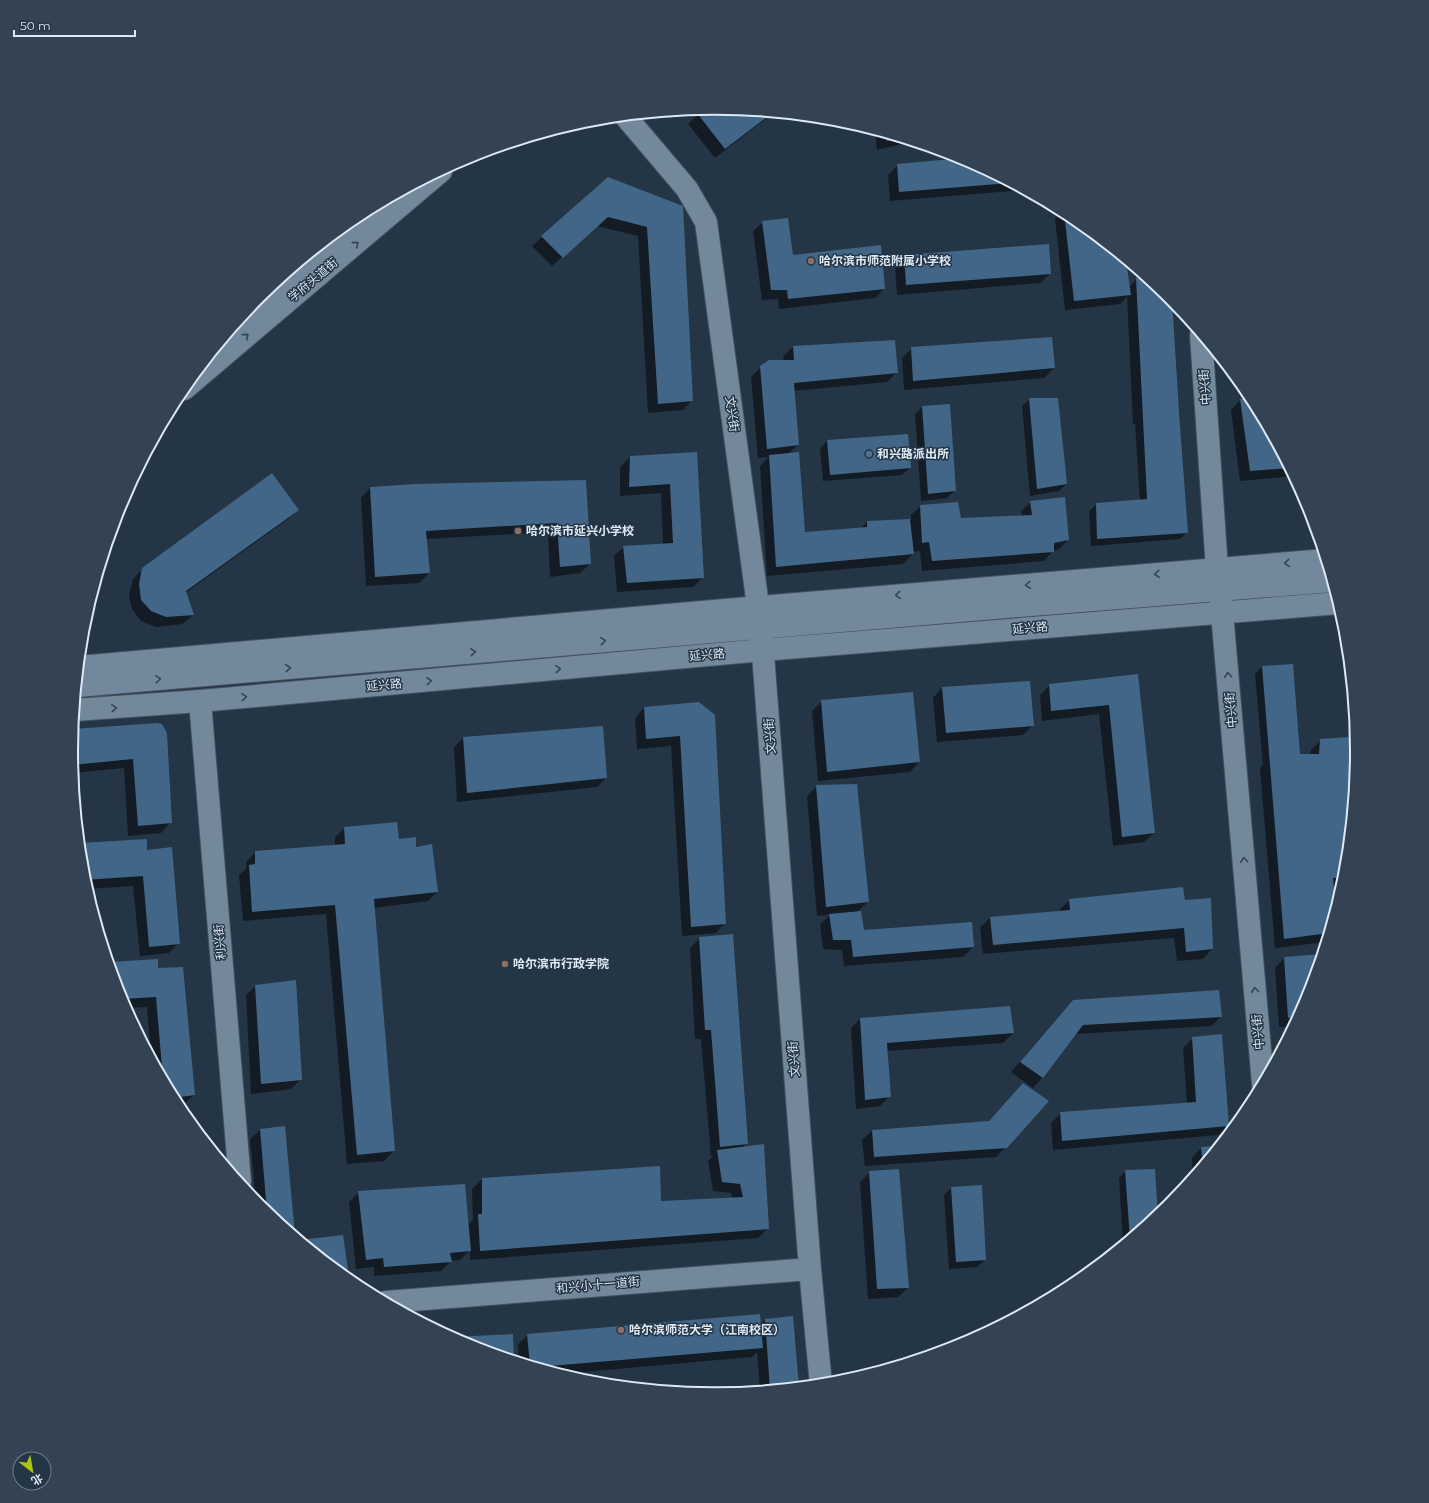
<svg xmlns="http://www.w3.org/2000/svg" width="1429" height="1503" font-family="Montserrat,'Noto Sans SC',sans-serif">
<rect width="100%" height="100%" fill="#243545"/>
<path fill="#0007" d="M 715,108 L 772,114 L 715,158 L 688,124 L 703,109 Z
M 875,131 L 908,141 L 906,143 L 877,150 Z
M 965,159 L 1023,190 L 890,201 L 888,175 L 898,165 Z
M 608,178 L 682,207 L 692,400 L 683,410 L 648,413 L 638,236 L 597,226 L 552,266 L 532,246 Z
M 1062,211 L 1072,217 L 1125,260 L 1129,287 L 1137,279 L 1147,278 L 1171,298 L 1178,412 L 1187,532 L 1180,539 L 1091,546 L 1089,511 L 1097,504 L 1140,501 L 1135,424 L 1133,424 L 1127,297 L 1120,304 L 1065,310 L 1055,219 Z
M 763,222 L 793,256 L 884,289 L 875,298 L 779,309 L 778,299 L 762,300 L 753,231 Z
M 904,256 L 1050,274 L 1040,283 L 897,295 L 895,266 Z
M 793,347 L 897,372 L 887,382 L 793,391 L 798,445 L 788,454 L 804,533 L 861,528 L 867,522 L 911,520 L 911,515 L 921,506 L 960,519 L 1022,516 L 1021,511 L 1031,502 L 1068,540 L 1058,550 L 1053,551 L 1044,561 L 922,571 L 920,551 L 913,552 L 913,554 L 903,564 L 767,576 L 760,466 L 769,457 L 758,458 L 751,377 L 761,367 L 784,361 L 783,356 Z
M 912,348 L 1054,368 L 1044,378 L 904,390 L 902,358 Z
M 1244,388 L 1250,394 L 1293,476 L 1240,481 L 1231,410 L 1240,400 L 1243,400 L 1241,391 Z
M 1030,399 L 1066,484 L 1059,491 L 1030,496 L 1022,406 Z
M 949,405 L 955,491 L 947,498 L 921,501 L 915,414 L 922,407 Z
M 907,435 L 910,468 L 902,475 L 823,481 L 820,448 L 827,441 Z
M 696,454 L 703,577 L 693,587 L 617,592 L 614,556 L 624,547 L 663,544 L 661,493 L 620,496 L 620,467 L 630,457 Z
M 585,481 L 590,564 L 580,573 L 550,577 L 548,532 L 426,539 L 429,573 L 419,583 L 366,586 L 361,498 L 370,488 Z
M 298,509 L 288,519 L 185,593 L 193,615 L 183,624 L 156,627 L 141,621 L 132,609 L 129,595 L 133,579 L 143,569 Z
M 1312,516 L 1317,530 L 1314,530 Z
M 1262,667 L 1296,756 L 1310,755 L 1311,750 L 1321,740 L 1353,800 L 1346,877 L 1343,885 L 1333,886 L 1335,911 L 1326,942 L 1275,948 L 1260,768 L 1263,765 L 1255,674 Z
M 1137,675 L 1154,833 L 1144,842 L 1113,846 L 1099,714 L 1042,721 L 1040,695 L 1050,685 Z
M 942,688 L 1033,725 L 1023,735 L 937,742 L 933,698 Z
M 822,701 L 919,762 L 910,772 L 818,781 L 812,711 Z
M 644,708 L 714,716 L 725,923 L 716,933 L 682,936 L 671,746 L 637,749 L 635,718 Z
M 161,725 L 170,823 L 161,833 L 128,836 L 124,768 L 73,773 L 71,751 L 73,730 Z
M 463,738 L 606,778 L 597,787 L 457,802 L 454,748 Z
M 817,786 L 868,902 L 857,912 L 863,931 L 973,947 L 963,957 L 844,966 L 842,950 L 823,949 L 820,924 L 830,915 L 817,916 L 807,796 Z
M 344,828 L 398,840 L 415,848 L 437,892 L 428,901 L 373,908 L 394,1151 L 384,1161 L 347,1164 L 326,914 L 243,921 L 239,875 L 246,869 L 246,862 L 256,852 L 335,845 L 335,838 Z
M 146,840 L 146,851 L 179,943 L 169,953 L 140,956 L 133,886 L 87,889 L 83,877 L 80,844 Z
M 1070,900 L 1184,901 L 1212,949 L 1203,959 L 1177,961 L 1174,938 L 983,954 L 980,927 L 990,918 L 1060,912 L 1060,909 Z
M 700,938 L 747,1143 L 742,1148 L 768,1228 L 758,1238 L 470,1260 L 470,1250 L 460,1260 L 451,1261 L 441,1271 L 374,1276 L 374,1267 L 356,1269 L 349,1202 L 359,1192 L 467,1225 L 473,1220 L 472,1189 L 482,1179 L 659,1167 L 660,1202 L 732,1199 L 731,1193 L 713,1191 L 708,1161 L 713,1156 L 711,1156 L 701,1039 L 695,1039 L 690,948 Z
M 1322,955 L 1309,998 L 1294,1026 L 1279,1027 L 1275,968 L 1284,958 Z
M 110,963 L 157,970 L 194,1095 L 184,1104 L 177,1105 L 151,1056 L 147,1007 L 125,1008 L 120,998 Z
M 256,986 L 301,1079 L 291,1089 L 251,1094 L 246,995 Z
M 1073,1000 L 1221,1017 L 1211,1026 L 1075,1034 L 1042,1078 L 1033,1088 L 1011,1072 Z
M 860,1019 L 1013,1033 L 1003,1043 L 887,1051 L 890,1096 L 880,1106 L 856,1109 L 851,1028 Z
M 1292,1029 L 1285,1044 L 1284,1037 Z
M 1193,1038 L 1228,1126 L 1218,1135 L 1053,1150 L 1051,1123 L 1061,1113 L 1187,1103 L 1183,1048 Z
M 1023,1084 L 1006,1147 L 996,1157 L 865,1166 L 862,1140 L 872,1131 L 988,1122 Z
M 284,1127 L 293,1234 L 256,1202 L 250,1139 L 260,1130 Z
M 1219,1147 L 1193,1177 L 1192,1158 L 1201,1148 Z
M 1126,1171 L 1158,1216 L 1123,1244 L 1119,1178 Z
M 870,1172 L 908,1288 L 898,1297 L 868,1299 L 860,1182 Z
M 951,1188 L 985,1260 L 977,1267 L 949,1269 L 944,1195 Z
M 301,1241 L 347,1269 L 342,1274 Z
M 765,1320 L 798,1387 L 760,1391 L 757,1352 L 752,1357 L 560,1374 L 519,1361 L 518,1344 L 528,1335 L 760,1325 Z"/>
<path fill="#416688" d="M 715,108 L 771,114 L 725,149 L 697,113 L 702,109 Z
M 886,134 L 887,135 L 899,138 L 887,141 Z
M 963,158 L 1010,183 L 899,192 L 897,164 Z
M 608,177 L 683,206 L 693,401 L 658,404 L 647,227 L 608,217 L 563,258 L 541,236 Z
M 1064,212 L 1072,217 L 1126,261 L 1131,295 L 1074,301 Z
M 788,218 L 793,255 L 881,245 L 885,289 L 788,299 L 787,290 L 771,290 L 762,221 Z
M 1049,244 L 1051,274 L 906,285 L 904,255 Z
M 1146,277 L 1172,300 L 1179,412 L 1188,533 L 1097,539 L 1096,503 L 1147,499 L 1136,278 Z
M 1052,337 L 1055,368 L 913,381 L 911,347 Z
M 895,340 L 898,373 L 794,383 L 799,445 L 767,449 L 760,366 L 769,360 L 794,360 L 793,346 Z
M 1029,398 L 1058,398 L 1067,484 L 1037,489 Z
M 1240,399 L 1252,399 L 1289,468 L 1250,471 Z
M 950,404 L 956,491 L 928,494 L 922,406 Z
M 908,434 L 911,468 L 830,475 L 827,440 Z
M 697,452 L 704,578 L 627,583 L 623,546 L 673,543 L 670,484 L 629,487 L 630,456 Z
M 799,452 L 805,532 L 867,527 L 867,521 L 910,519 L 914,554 L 776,567 L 769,455 Z
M 272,473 L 299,510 L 186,591 L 194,615 L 166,617 L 151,611 L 141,600 L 139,584 L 142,568 Z
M 586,480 L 591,564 L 560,567 L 557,523 L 426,531 L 430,573 L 375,577 L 370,487 L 415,484 Z
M 1065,497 L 1069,540 L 1054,543 L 1054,552 L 932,561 L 929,542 L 922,543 L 920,505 L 958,502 L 961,518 L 1032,515 L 1030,501 Z
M 1293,664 L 1300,754 L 1319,754 L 1320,739 L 1350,737 L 1354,794 L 1346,877 L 1333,878 L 1336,909 L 1329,933 L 1284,939 L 1262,666 Z
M 1138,674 L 1155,833 L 1122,837 L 1109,705 L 1051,711 L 1049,684 Z
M 1030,681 L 1034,726 L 946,733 L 942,687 Z
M 913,692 L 920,762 L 827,772 L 821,700 Z
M 699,702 L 715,715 L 726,924 L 691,927 L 680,736 L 646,739 L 644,707 Z
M 157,723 L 162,724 L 167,733 L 172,823 L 138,826 L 133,759 L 72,765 L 71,751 L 73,729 Z
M 603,726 L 607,778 L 467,793 L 463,737 Z
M 857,784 L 869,902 L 826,907 L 816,785 Z
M 397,822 L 399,839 L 416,837 L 416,847 L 432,844 L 438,892 L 374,899 L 395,1151 L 357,1155 L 335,905 L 252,912 L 249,865 L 255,864 L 255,851 L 345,844 L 344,827 Z
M 147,839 L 147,850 L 172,847 L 180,944 L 149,947 L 143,876 L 84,880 L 80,843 Z
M 1183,887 L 1185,900 L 1211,898 L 1213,949 L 1186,952 L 1184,928 L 993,945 L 990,917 L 1070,910 L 1069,899 Z
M 861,911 L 864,930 L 972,922 L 974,947 L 853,957 L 851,940 L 833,940 L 829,914 Z
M 733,934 L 748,1144 L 720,1147 L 711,1030 L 705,1030 L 699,937 Z
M 1322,954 L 1309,998 L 1299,1017 L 1288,1018 L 1284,957 Z
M 158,959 L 158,968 L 183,967 L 195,1095 L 173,1098 L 163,1079 L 156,997 L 121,999 L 109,962 Z
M 296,980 L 302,1080 L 261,1084 L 255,985 Z
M 1219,990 L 1222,1017 L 1083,1025 L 1043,1078 L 1020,1062 L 1073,1000 Z
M 1010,1006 L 1014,1033 L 887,1043 L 891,1097 L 865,1100 L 860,1018 Z
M 1222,1034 L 1229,1126 L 1062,1141 L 1060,1112 L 1196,1102 L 1192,1037 Z
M 1023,1083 L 1049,1101 L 1007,1148 L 874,1157 L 872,1130 L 989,1121 Z
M 285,1126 L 295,1235 L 267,1212 L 260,1129 Z
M 764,1144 L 769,1229 L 480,1251 L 478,1214 L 482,1214 L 482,1178 L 660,1166 L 661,1201 L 743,1197 L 740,1184 L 722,1182 L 717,1150 Z
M 1219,1146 L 1203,1166 L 1201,1147 Z
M 899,1169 L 909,1288 L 877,1289 L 869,1171 Z
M 1155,1169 L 1158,1216 L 1130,1239 L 1125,1170 Z
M 465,1184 L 471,1251 L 450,1253 L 452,1262 L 384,1267 L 383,1258 L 366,1260 L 358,1191 Z
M 982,1185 L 986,1260 L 956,1262 L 951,1187 Z
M 343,1235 L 348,1270 L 338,1271 L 300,1240 Z
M 760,1314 L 763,1348 L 538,1367 L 530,1365 L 527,1334 Z
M 793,1316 L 799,1387 L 770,1390 L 765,1319 Z
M 513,1334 L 514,1360 L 468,1346 L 452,1337 Z"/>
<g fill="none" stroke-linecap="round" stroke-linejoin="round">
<g stroke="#43515f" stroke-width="24">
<path id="tertiary" d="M 626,117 L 687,189 L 706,222 L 761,628 L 810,1269 L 821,1385
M 1201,335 L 1217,569 L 1220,590 L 1263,1084
M 200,701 L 240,1182
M 386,1302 L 810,1269"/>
</g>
<g stroke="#43515f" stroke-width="24">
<path id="secondary" d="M 242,318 L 376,206
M 184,389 L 441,171
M 79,667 L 759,607 L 1326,560
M 77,686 L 1006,607 L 1332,581
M 75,710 L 200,701 L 763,650 L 1339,603"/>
</g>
<use href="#tertiary" stroke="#74889b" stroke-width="22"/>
<use href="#secondary" stroke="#74889b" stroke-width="22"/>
</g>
<defs><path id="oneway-chevron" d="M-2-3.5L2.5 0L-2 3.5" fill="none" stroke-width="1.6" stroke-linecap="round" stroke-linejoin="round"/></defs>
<g stroke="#344656">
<use href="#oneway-chevron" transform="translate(356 244) rotate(-40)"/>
<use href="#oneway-chevron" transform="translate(246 336) rotate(-40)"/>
<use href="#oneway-chevron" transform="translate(1287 563) rotate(175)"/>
<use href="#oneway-chevron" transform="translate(1157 574) rotate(175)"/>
<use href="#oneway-chevron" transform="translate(1028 585) rotate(175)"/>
<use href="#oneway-chevron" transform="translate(898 595) rotate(175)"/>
<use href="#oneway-chevron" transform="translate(603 641) rotate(-5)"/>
<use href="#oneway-chevron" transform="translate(473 652) rotate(-5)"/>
<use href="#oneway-chevron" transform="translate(288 668) rotate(-5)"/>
<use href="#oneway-chevron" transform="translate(558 669) rotate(-5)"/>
<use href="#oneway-chevron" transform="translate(1228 675) rotate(-95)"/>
<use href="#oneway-chevron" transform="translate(158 679) rotate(-5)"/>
<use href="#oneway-chevron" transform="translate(429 681) rotate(-5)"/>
<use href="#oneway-chevron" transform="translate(244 697) rotate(-5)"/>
<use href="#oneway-chevron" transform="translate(114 708) rotate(-4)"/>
<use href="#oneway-chevron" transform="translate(1244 860) rotate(-95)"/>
<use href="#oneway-chevron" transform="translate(1255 990) rotate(-95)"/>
</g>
<g fill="#8d6e63" stroke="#243545" stroke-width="1.5">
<circle cx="811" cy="261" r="4"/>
<circle cx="518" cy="531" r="4"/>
<circle cx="505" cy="964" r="4"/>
<circle cx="621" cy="1330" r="4"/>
</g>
<circle fill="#5c6f8a" stroke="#243545" stroke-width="1.5" cx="869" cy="454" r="4"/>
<g text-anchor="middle" stroke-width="3" stroke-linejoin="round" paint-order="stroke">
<g font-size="12" font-weight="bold" fill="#dee9f4" stroke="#243545" text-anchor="start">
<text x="819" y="265">哈尔滨市师范附属小学校</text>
<text x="877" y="458">和兴路派出所</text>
<text x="526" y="535">哈尔滨市延兴小学校</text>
<text x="513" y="968">哈尔滨市行政学院</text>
<text x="629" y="1334">哈尔滨师范大学（江南校区）</text>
</g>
<g font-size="12" fill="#dee9f4" stroke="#243545">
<text transform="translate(313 280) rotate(-40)" y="4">学府头道街</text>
<text transform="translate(1205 387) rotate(-94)" y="4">中兴街</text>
<text transform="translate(732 414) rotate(82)" y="4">文兴街</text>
<text transform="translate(1030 628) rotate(-5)" y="4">延兴路</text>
<text transform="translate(707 655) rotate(-5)" y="4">延兴路</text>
<text transform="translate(384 685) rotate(-5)" y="4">延兴路</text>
<text transform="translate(1231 710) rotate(-95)" y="4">中兴街</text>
<text transform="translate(770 736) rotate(-94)" y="4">文兴街</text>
<text transform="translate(220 942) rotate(-95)" y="4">利兴街</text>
<text transform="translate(1258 1032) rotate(-95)" y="4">中兴街</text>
<text transform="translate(794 1059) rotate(-94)" y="4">文兴街</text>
<text transform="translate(598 1285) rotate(-5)" y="4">和兴小十一道街</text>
</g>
</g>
<path d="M0 0H1429V1503H0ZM78 751a636 636 0 1 1 1272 0a636 636 0 1 1-1272 0Z" fill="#334353" fill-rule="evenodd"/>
<path fill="none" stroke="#dee9f4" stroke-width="2" d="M78 751a636 636 0 1 1 1272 0a636 636 0 1 1-1272 0Z"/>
<g transform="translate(32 1471) rotate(149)"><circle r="19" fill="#243545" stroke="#6e7d8b"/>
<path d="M0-3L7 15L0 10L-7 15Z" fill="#aec60a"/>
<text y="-6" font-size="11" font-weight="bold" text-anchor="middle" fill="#dee9f4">北</text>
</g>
<path d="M14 30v6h121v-6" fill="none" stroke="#dee9f4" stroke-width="2"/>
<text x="20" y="30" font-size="12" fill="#dee9f4" stroke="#243545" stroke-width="3" paint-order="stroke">50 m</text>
</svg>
